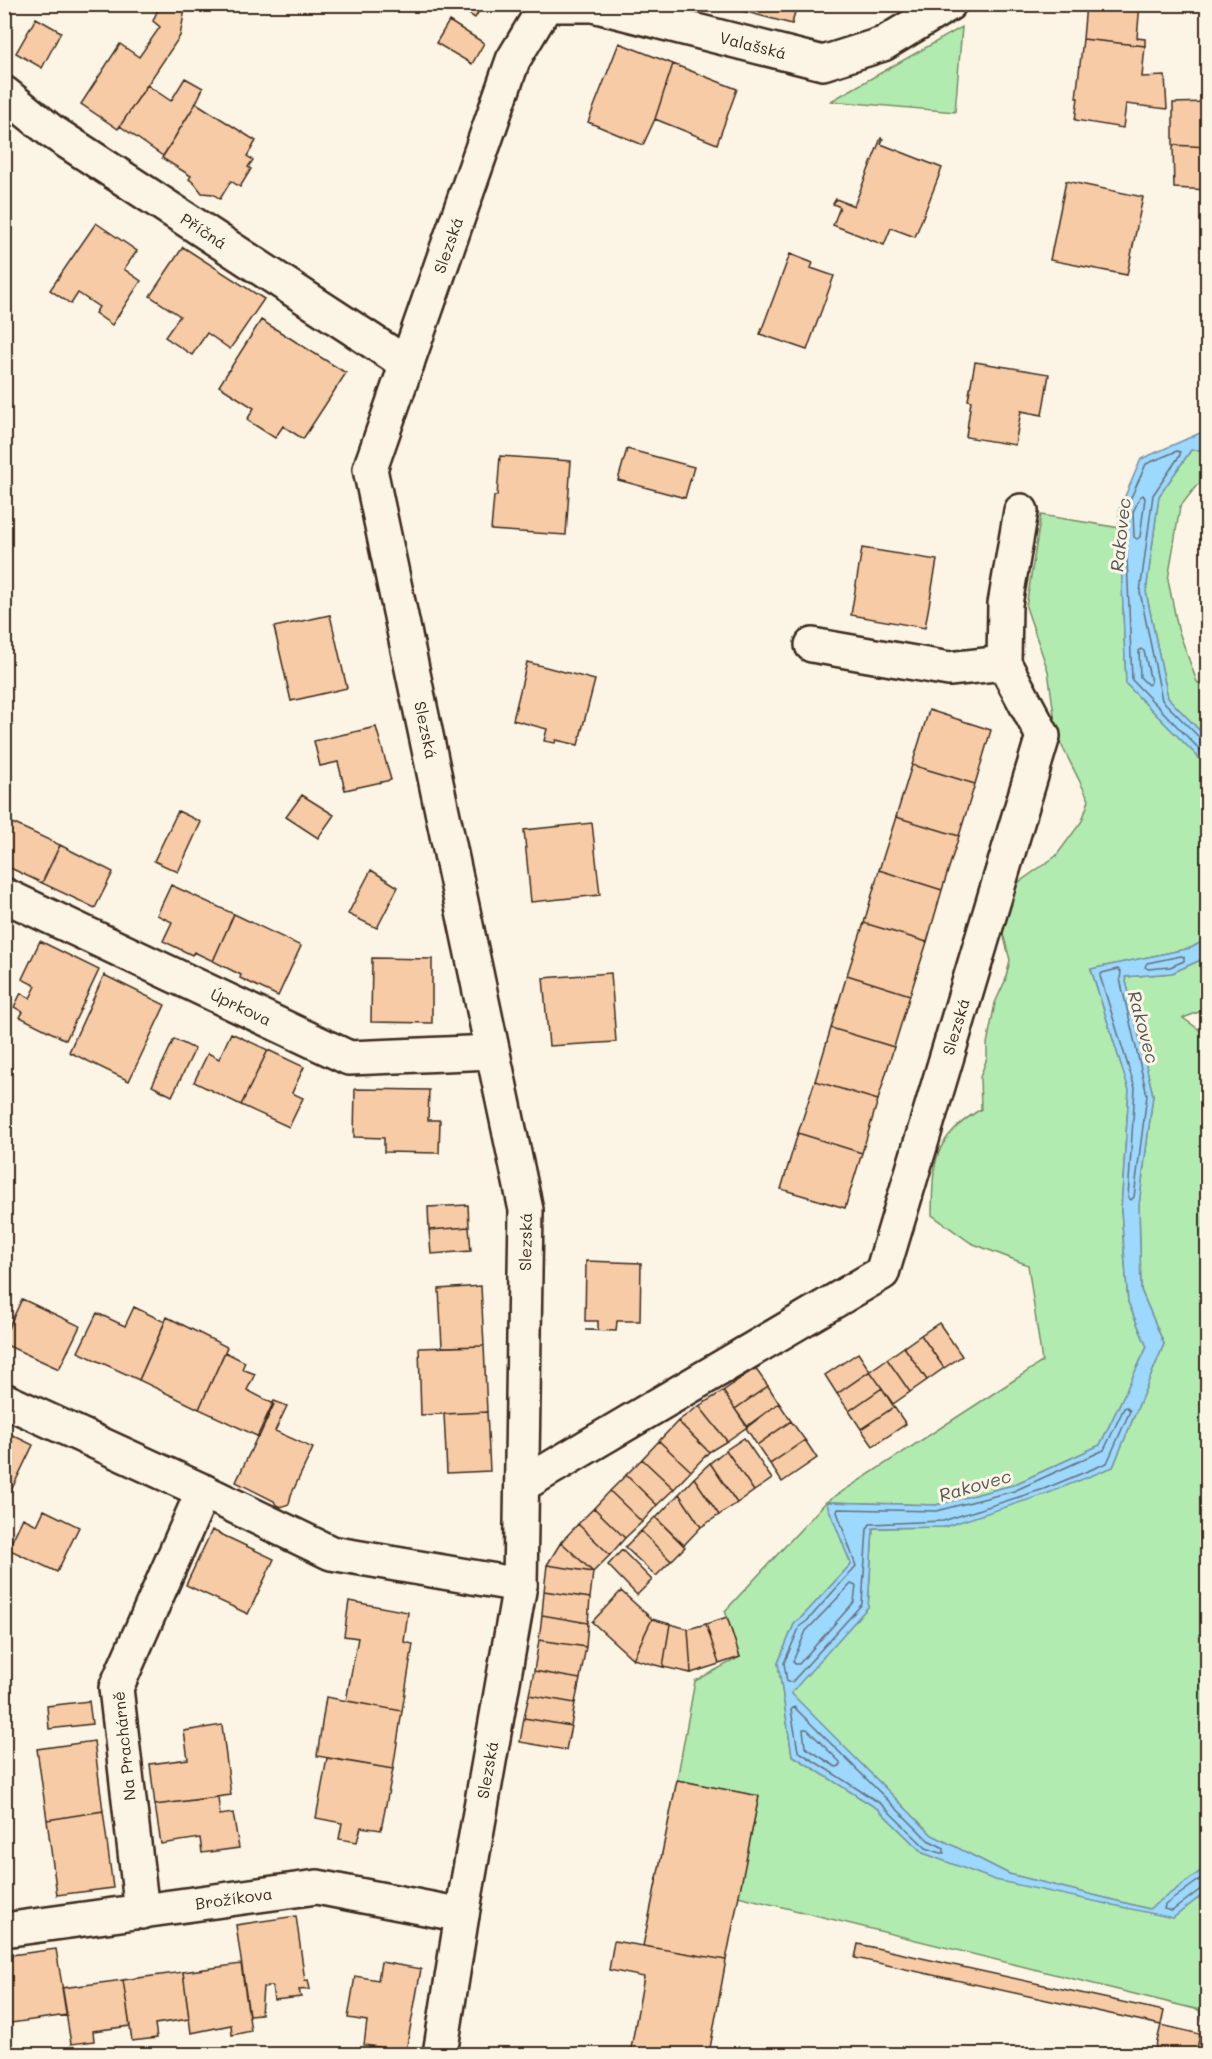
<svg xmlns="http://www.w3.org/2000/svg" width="1212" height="2059" font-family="Mali,sans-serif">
<rect width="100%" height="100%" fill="#fcf5e5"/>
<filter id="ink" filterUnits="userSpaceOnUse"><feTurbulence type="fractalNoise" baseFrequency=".0167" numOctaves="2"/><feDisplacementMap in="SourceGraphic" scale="12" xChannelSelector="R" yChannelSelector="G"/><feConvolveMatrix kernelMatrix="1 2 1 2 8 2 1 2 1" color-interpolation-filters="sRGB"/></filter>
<g filter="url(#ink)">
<path fill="#b1ebaf" stroke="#768a66" stroke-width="1.5" d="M 962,27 L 955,112 L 831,101 Z
M 1191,450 L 1207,450 L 1207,479 L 1197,485 L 1180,507 L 1168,580 L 1178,629 L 1197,682 L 1207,688 L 1207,738 L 1168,698 L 1146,592 L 1159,496 Z
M 1041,515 L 1120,528 L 1126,684 L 1208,767 L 1207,939 L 1191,948 L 1091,969 L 1129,1090 L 1121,1210 L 1128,1302 L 1147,1347 L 1100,1445 L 1013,1485 L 936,1505 L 827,1502 L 851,1564 L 802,1617 L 795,1622 L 778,1663 L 792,1755 L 878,1809 L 923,1853 L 1173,1918 L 1207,1891 L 1207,2032 L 1199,2010 L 738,1896 L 759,1796 L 677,1780 L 695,1681 L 740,1657 L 725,1611 L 826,1502 L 1042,1362 L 1028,1265 L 971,1243 L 932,1215 C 933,1162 932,1139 981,1109 L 980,1077 L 987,1058 L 987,1044 L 995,1003 L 1005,981 L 1010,960 L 1001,926 L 1012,887 L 1056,856 L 1082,821 L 1089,800 L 1057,736 L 1048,671 L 1026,607 Z
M 1207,957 L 1207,1009 L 1183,1018 L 1208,1036 L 1207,1870 L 1201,1871 L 1149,1909 L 1009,1874 L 932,1835 L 790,1693 L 868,1607 L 873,1528 L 944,1527 L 1113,1467 L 1164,1344 L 1141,1290 L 1139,1205 L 1153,1095 L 1125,977 L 1172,973 Z"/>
<path fill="#9dd8fe" stroke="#7692a4" stroke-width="1.5" d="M 1207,430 L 1207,450 L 1191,450 L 1159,496 L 1146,592 L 1168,698 L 1207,738 L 1207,766 L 1126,684 L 1119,510 L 1141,459 Z
M 1207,939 L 1207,957 L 1172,973 L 1125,977 L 1153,1095 L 1139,1205 L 1141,1290 L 1164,1344 L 1113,1467 L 1046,1494 L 944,1527 L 873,1528 L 868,1607 L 791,1693 L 932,1835 L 1009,1874 L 1149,1909 L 1201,1871 L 1207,1870 L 1207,1891 L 1173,1918 L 995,1880 L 923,1853 L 878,1809 L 792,1755 L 778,1663 L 795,1622 L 802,1617 L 851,1564 L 826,1502 L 936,1505 L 1013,1485 L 1100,1445 L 1147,1347 L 1128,1302 L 1121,1210 L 1129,1090 L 1091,969 L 1191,948 Z"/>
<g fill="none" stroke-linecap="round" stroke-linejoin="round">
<path stroke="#627078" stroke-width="1.5" d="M 1143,495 L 1145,498 L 1140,537 L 1137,539 L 1134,537 L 1133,512 L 1140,497 Z
M 1141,649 L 1144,651 L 1151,682 L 1148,685 L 1140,677 L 1139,651 Z
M 1208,741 L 1201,739 L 1162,700 L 1140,592 L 1153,495 L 1180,455 L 1180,452 L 1177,451 L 1146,464 L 1125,511 L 1132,680 L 1208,758
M 1181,956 L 1184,957 L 1184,961 L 1170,967 L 1148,969 L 1145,967 L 1147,963 Z
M 1118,969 L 1121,972 L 1120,979 L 1147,1095 L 1134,1197 L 1131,1200 L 1128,1197 L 1135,1088 L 1100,976 L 1102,973 Z
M 1127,1407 L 1130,1411 L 1107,1463 L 1044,1489 L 943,1521 L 870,1524 L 867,1529 L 862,1604 L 792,1682 L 787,1682 L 784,1663 L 800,1626 L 807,1621 L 856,1566 L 837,1512 L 838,1509 L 936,1511 L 1014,1491 L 1104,1450 L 1124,1408 Z
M 851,1584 L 856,1586 L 854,1602 L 799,1664 L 795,1664 L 793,1661 L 806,1631 Z
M 794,1707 L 928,1840 L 944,1848 L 944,1853 L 941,1853 L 926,1848 L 881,1804 L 798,1751 L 791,1710 Z
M 803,1729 L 807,1729 L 840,1762 L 840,1766 L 836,1767 L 805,1747 Z
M 1208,1876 L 1203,1877 L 1165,1905 L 1164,1909 L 1172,1911 L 1202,1888 L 1208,1887"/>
</g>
<path fill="#f6cba5" stroke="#3b2a1e" stroke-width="1.5" d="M 160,4 L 185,9 L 180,36 L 118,129 L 81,104 L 120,44 L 139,57 L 160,27 L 153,21 Z
M 453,4 L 483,4 L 475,18 Z
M 716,4 L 797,4 L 792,24 Z
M 1086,4 L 1140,4 L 1137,38 L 1145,39 L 1145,46 L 1083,39 Z
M 36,18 L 61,32 L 42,68 L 16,53 Z
M 449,21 L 484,43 L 472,64 L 436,43 Z
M 1083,39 L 1145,46 L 1142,77 L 1165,76 L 1167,109 L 1126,104 L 1123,128 L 1075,120 L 1078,98 L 1076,98 Z
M 619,43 L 673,64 L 655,119 L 643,145 L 588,122 Z
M 673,64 L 737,89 L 717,144 L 655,119 Z
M 185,78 L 203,88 L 196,103 L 163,156 L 120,126 L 147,85 L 171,101 Z
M 1208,102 L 1208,147 L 1173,145 L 1173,103 Z
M 196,103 L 256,141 L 247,156 L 253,160 L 248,167 L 251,169 L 240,187 L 231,181 L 220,199 L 213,194 L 202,193 L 195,184 L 189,179 L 191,176 L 162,158 Z
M 881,138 L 883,139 L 881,144 L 942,168 L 915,237 L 891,228 L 884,245 L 833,225 L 840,207 L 833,204 L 836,199 L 854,206 Z
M 1173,145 L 1208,147 L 1208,190 L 1174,188 Z
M 1066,181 L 1143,197 L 1127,275 L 1050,260 Z
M 96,223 L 137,251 L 124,269 L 141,281 L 112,325 L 95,313 L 99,307 L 78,293 L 71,304 L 50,290 Z
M 183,247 L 264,299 L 230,349 L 207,333 L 192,355 L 165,337 L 180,316 L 150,296 Z
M 790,254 L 813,263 L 811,268 L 834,276 L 807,350 L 760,334 Z
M 261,320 L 346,373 L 303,439 L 283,426 L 275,438 L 247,420 L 254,408 L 219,386 Z
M 975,362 L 1049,374 L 1042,415 L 1021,411 L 1015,445 L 966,437 L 971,401 L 968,400 Z
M 627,449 L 694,467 L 685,498 L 618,480 Z
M 500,456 L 571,461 L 566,535 L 491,530 L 494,496 L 497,496 Z
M 862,548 L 937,560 L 925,628 L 851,615 Z
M 330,615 L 347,688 L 291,701 L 274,627 Z
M 527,662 L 595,680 L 578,745 L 556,740 L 555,743 L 544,741 L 547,729 L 513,720 Z
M 929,710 L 991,730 L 975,784 L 912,765 Z
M 376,727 L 391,780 L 345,790 L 338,762 L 320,766 L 314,741 Z
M 912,765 L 975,784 L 959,836 L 896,817 Z
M 302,795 L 334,815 L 318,838 L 286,817 Z
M 178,811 L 201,822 L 178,872 L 154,861 Z
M 896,817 L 959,836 L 942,890 L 879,870 Z
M 6,820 L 60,845 L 42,883 L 4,865 Z
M 592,823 L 600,895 L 531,902 L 524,830 Z
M 60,845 L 113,872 L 95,908 L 42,883 Z
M 371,870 L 398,887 L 377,928 L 348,914 Z
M 879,870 L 942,890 L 927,942 L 864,923 Z
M 171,885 L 234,914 L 213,961 L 194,952 L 192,955 L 163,941 L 172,922 L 157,915 Z
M 234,914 L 301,946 L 278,996 L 240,978 L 241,975 L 213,961 Z
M 864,923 L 927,942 L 910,995 L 847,975 Z
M 40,941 L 99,970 L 66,1040 L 20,1017 L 23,1012 L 14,1007 L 21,993 L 30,998 L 36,986 L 22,979 Z
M 372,958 L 432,959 L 432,1023 L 371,1022 Z
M 611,973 L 616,1042 L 549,1046 L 543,978 Z
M 104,975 L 165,1005 L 129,1081 L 69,1052 Z
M 847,975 L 910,995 L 894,1047 L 831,1028 Z
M 831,1028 L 894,1047 L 878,1100 L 815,1081 Z
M 231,1033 L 268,1050 L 241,1105 L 194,1082 L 208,1053 L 219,1059 Z
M 174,1039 L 195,1049 L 172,1096 L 152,1086 Z
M 268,1050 L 304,1067 L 292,1093 L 303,1098 L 289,1127 L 241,1105 Z
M 815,1081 L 878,1100 L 862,1153 L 798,1133 Z
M 355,1089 L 429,1090 L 428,1120 L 440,1120 L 439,1153 L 384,1152 L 384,1138 L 354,1137 Z
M 798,1133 L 862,1153 L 845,1208 L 781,1189 Z
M 468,1205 L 469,1227 L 429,1230 L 428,1207 Z
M 469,1227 L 471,1251 L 431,1254 L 429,1230 Z
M 586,1261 L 641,1263 L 640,1321 L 617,1321 L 616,1331 L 585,1330 L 598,1330 L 598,1321 L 585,1321 Z
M 481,1286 L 484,1346 L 442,1347 L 439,1289 Z
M 22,1299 L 80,1326 L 59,1369 L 4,1344 L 4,1337 Z
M 134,1307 L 165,1322 L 139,1380 L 78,1352 L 97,1313 L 125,1326 Z
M 167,1317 L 227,1347 L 199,1409 L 139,1380 Z
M 939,1323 L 962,1356 L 944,1368 L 921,1335 Z
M 921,1335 L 944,1368 L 927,1380 L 904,1347 Z
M 484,1346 L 487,1412 L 421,1415 L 419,1348 Z
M 904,1347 L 927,1380 L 910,1392 L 887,1359 Z
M 225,1352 L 245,1362 L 242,1369 L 255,1374 L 247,1390 L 274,1404 L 259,1437 L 199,1409 Z
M 858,1353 L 870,1371 L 837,1394 L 825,1375 Z
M 887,1359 L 910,1392 L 893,1404 L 870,1371 Z
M 755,1368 L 768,1386 L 735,1409 L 723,1391 Z
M 870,1371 L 882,1388 L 849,1411 L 837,1394 Z
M 768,1386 L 779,1403 L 747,1426 L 735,1409 Z
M 882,1388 L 894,1407 L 861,1429 L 849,1411 Z
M 723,1391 L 747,1427 L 727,1441 L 699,1406 Z
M 274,1401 L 287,1406 L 275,1431 L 313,1448 L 291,1495 L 289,1504 L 281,1507 L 276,1505 L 274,1501 L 236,1482 Z
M 779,1403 L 791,1421 L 757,1445 L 746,1428 Z
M 699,1406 L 727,1441 L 709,1452 L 678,1421 Z
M 894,1407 L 906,1424 L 873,1446 L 861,1429 Z
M 487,1412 L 490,1471 L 447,1473 L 444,1414 Z
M 678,1421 L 709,1452 L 691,1471 L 659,1441 Z
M 791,1421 L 805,1440 L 770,1464 L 757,1445 Z
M 4,1431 L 33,1445 L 6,1501 L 4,1500 Z
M 744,1438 L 772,1479 L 754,1491 L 726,1450 Z
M 805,1440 L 817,1458 L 782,1482 L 770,1464 Z
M 659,1441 L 691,1471 L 674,1489 L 642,1459 Z
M 726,1450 L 754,1491 L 737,1503 L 710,1463 Z
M 642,1459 L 674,1489 L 657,1505 L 626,1475 Z
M 710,1463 L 737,1503 L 719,1515 L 694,1478 Z
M 626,1475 L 657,1505 L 642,1522 L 610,1491 Z
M 694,1478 L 719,1515 L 701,1527 L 679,1494 Z
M 610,1491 L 642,1522 L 625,1538 L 594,1508 Z
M 679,1494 L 701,1527 L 684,1545 L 656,1518 Z
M 594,1508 L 625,1538 L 610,1555 L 578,1524 Z
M 44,1510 L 79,1527 L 57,1572 L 8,1549 L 23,1518 L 37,1525 Z
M 655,1517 L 685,1547 L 671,1561 L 641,1531 Z
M 578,1524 L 610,1555 L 593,1572 L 561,1542 Z
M 212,1530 L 274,1559 L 248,1614 L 186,1585 Z
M 641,1531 L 671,1561 L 656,1576 L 625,1547 Z
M 561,1542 L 593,1572 L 547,1565 Z
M 622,1550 L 652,1580 L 637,1595 L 608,1565 Z
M 547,1565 L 593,1572 L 590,1598 L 544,1591 Z
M 544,1591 L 590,1598 L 588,1623 L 542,1615 Z
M 621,1591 L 652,1619 L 633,1659 L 592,1622 Z
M 349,1601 L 408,1612 L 404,1642 L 413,1644 L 402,1711 L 346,1701 L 358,1638 L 344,1636 Z
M 542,1615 L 588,1623 L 586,1647 L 539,1640 Z
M 727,1617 L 740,1657 L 719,1664 L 706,1624 Z
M 652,1619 L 670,1624 L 663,1667 L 633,1659 Z
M 670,1624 L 688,1629 L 691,1673 L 663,1667 Z
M 706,1624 L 719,1664 L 691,1673 L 688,1629 Z
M 539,1640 L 586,1647 L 580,1679 L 534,1671 Z
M 534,1671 L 580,1679 L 575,1703 L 529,1695 Z
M 529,1695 L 575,1703 L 571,1726 L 524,1718 Z
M 326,1697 L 402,1711 L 393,1769 L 317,1756 Z
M 89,1701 L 92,1724 L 49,1729 L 47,1706 Z
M 524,1718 L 571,1726 L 566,1750 L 520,1742 Z
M 222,1725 L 231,1795 L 155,1805 L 150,1764 L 188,1759 L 184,1731 Z
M 94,1741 L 103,1811 L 47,1820 L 37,1749 Z
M 327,1758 L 393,1769 L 381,1830 L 361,1827 L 357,1842 L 339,1839 L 342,1823 L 316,1818 Z
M 677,1780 L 759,1796 L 726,1960 L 643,1946 Z
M 218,1797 L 220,1815 L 233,1813 L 239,1848 L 202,1853 L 200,1838 L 161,1844 L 155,1805 Z
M 103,1811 L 113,1888 L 57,1895 L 47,1820 Z
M 296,1916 L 305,1981 L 308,1980 L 310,1989 L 299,1990 L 301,1997 L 274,2000 L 272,1986 L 263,1987 L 261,2014 L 249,2015 L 236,1925 Z
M 614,1941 L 726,1960 L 709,2054 L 630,2054 L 644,1977 L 609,1970 Z
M 858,1944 L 1076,1992 L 1164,2011 L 1161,2025 L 855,1958 Z
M 56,1949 L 67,2015 L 4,2024 L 4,1956 Z
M 381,1962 L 421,1969 L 406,2051 L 364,2045 L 367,2021 L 348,2018 L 355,1976 L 378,1980 Z
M 241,1964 L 251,2031 L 232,2035 L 231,2025 L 191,2033 L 183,1972 Z
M 183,1972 L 189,2019 L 155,2024 L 157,2038 L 132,2041 L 123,1980 Z
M 123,1980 L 130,2026 L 93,2031 L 94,2041 L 71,2044 L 62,1988 Z
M 1161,2025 L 1200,2034 L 1196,2054 L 1154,2054 Z"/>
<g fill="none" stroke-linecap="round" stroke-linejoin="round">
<g stroke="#3b2a1e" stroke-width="38">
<g id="street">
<path id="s1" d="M 546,5 L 593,5 L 823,63 L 883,44 L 949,4"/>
<path id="s2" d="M 4,93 L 51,131 L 407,364"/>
<path d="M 812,645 L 949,669 L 1004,663"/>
<path id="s3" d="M 4,895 L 349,1058 L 492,1052"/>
<path d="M 4,1400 L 203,1491 L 331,1553 L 520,1585"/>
<path id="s4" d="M 522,1485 L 882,1273 L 1043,736 L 1004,663 L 1005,604 L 1021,511"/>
<path d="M 142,1912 L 116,1688 L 203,1491"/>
<path id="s5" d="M 4,1930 L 317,1887 L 462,1915"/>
<path id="s6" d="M 440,2054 L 462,1915 L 520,1585 L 526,1210 L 370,469 L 513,60 L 546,5"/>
</g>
</g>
<use href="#street" stroke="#fcf5e5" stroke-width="33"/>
</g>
</g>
<g text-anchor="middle" stroke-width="6" stroke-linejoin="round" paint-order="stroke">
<g font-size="16" fill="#3b2a1e" stroke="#fcf5e5">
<text dy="6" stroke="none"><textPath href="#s1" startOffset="212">Valašská</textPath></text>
<text dy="6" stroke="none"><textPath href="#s2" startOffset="243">Příčná</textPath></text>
<text dy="6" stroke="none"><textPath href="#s6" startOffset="1845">Slezská</textPath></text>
<text transform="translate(426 730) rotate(78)" y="6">Slezská</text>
<text dy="6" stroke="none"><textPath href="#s3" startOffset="262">Úprkova</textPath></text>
<text dy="6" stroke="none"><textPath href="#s4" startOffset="675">Slezská</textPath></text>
<text dy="6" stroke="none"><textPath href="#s6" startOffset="819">Slezská</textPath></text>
<text transform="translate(124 1746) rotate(-96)" y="6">Na Prachárně</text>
<text dy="6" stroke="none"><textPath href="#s6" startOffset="288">Slezská</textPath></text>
<text dy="6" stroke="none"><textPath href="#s5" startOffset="232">Brožíkova</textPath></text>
</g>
<g font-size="18" font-style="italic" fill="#545656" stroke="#fcf5e5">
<text transform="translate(1121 535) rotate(-84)" y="6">Rakovec</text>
<text transform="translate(1143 1027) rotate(75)" y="6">Rakovec</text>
<text transform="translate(975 1486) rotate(-16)" y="6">Rakovec</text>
</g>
</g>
<rect width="1212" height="2059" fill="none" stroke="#fcf5e5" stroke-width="24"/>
<rect x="12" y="12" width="1188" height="2035" fill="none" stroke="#3b2a1e" stroke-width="2" filter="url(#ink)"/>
</svg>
